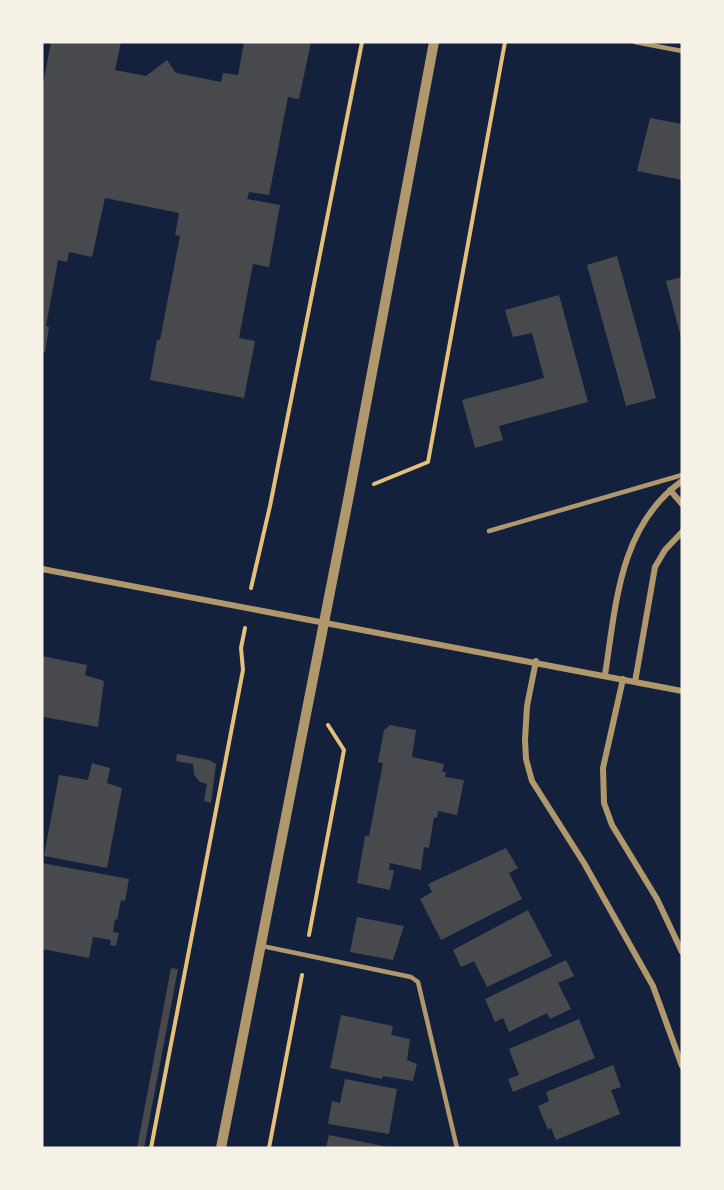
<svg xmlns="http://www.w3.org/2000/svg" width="724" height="1190" font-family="Helvetica,sans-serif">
<rect width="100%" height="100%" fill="#14213d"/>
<path fill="#48494c" d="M 51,42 L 121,42 L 115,70 L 146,76 L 167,60 L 176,73 L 221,82 L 223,73 L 238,75 L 244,42 L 311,42 L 299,99 L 288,97 L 269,195 L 249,192 L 247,199 L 280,205 L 269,267 L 253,264 L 239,338 L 255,341 L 244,398 L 150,380 L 157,340 L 160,340 L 180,236 L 175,235 L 179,213 L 105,198 L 92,257 L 69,252 L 67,262 L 58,260 L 46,326 L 49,327 L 45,352 L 42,352 L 42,90 Z
M 650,118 L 682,124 L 682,180 L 637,171 Z
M 617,256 L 656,398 L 626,406 L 587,265 Z
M 682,277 L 682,337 L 681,337 L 666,281 Z
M 559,295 L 588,402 L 499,426 L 503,440 L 475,448 L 462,400 L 544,378 L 532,333 L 513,337 L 505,310 Z
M 42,656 L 87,665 L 85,675 L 104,681 L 98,727 L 44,717 L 42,721 Z
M 390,725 L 416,730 L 412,757 L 444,764 L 442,772 L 446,772 L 445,777 L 464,780 L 457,815 L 438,811 L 437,818 L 434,817 L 429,848 L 424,847 L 421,870 L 390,863 L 389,870 L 394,870 L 390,890 L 357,883 L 365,836 L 369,836 L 383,763 L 378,762 L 384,730 Z
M 177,754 L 209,760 L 216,764 L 211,803 L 204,801 L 207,784 L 200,782 L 194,775 L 193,764 L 176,761 Z
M 92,763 L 110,768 L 107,783 L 122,788 L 107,868 L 44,856 L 59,775 L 88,780 Z
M 506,848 L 518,868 L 509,873 L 522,899 L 441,940 L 420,899 L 432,892 L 428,884 Z
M 42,863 L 129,879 L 125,901 L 121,900 L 117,920 L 115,919 L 113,932 L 119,933 L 116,946 L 110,945 L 111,940 L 93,937 L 89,958 L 42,949 Z
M 528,910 L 552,956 L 487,987 L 474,961 L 461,967 L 453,950 Z
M 357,917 L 404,926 L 393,960 L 350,952 Z
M 566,960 L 574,976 L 558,983 L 571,1009 L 550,1019 L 547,1013 L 509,1032 L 503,1018 L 495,1022 L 485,999 Z
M 171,968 L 178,969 L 144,1148 L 137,1148 Z
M 341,1015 L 393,1026 L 391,1035 L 410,1039 L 407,1060 L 417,1064 L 413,1081 L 383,1076 L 382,1079 L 330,1068 Z
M 579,1019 L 595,1058 L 513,1092 L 508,1079 L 519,1075 L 509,1049 Z
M 613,1065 L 621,1087 L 611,1090 L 620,1114 L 556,1140 L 551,1128 L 548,1130 L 538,1106 L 549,1101 L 546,1092 Z
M 345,1079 L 397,1089 L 389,1134 L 328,1124 L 332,1101 L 340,1103 Z
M 329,1135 L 388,1147 L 388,1148 L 326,1148 Z"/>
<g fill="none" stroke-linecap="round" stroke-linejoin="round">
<path stroke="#e5c07b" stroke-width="4" d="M 374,484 L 428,462 L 505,42
M 251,588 L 270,506 L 362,42
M 309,935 L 344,750 L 328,725
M 151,1148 L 243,670 L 241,648 L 245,628
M 269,1148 L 302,975"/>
<path stroke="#b1986c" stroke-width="4.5" d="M 635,42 L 682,51
M 489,531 L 682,475
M 262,946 L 411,977 L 418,982 L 457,1148"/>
<path stroke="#b1986c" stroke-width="6" d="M 670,490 L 682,504
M 42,569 L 682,691
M 536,661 L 527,706 L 525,740 L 526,759 L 532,781 L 584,863 L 653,986 L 682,1066
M 605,675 C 616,605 619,526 682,481
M 623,679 L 603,768 L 604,803 L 612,825 L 657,899 L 682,952
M 635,682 L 655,567 L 665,550 L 682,532"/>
<path stroke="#b1986c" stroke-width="10" d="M 221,1148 L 349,495 L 434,42"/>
</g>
<rect width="724" height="1190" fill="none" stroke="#f6f1e7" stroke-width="87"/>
</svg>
